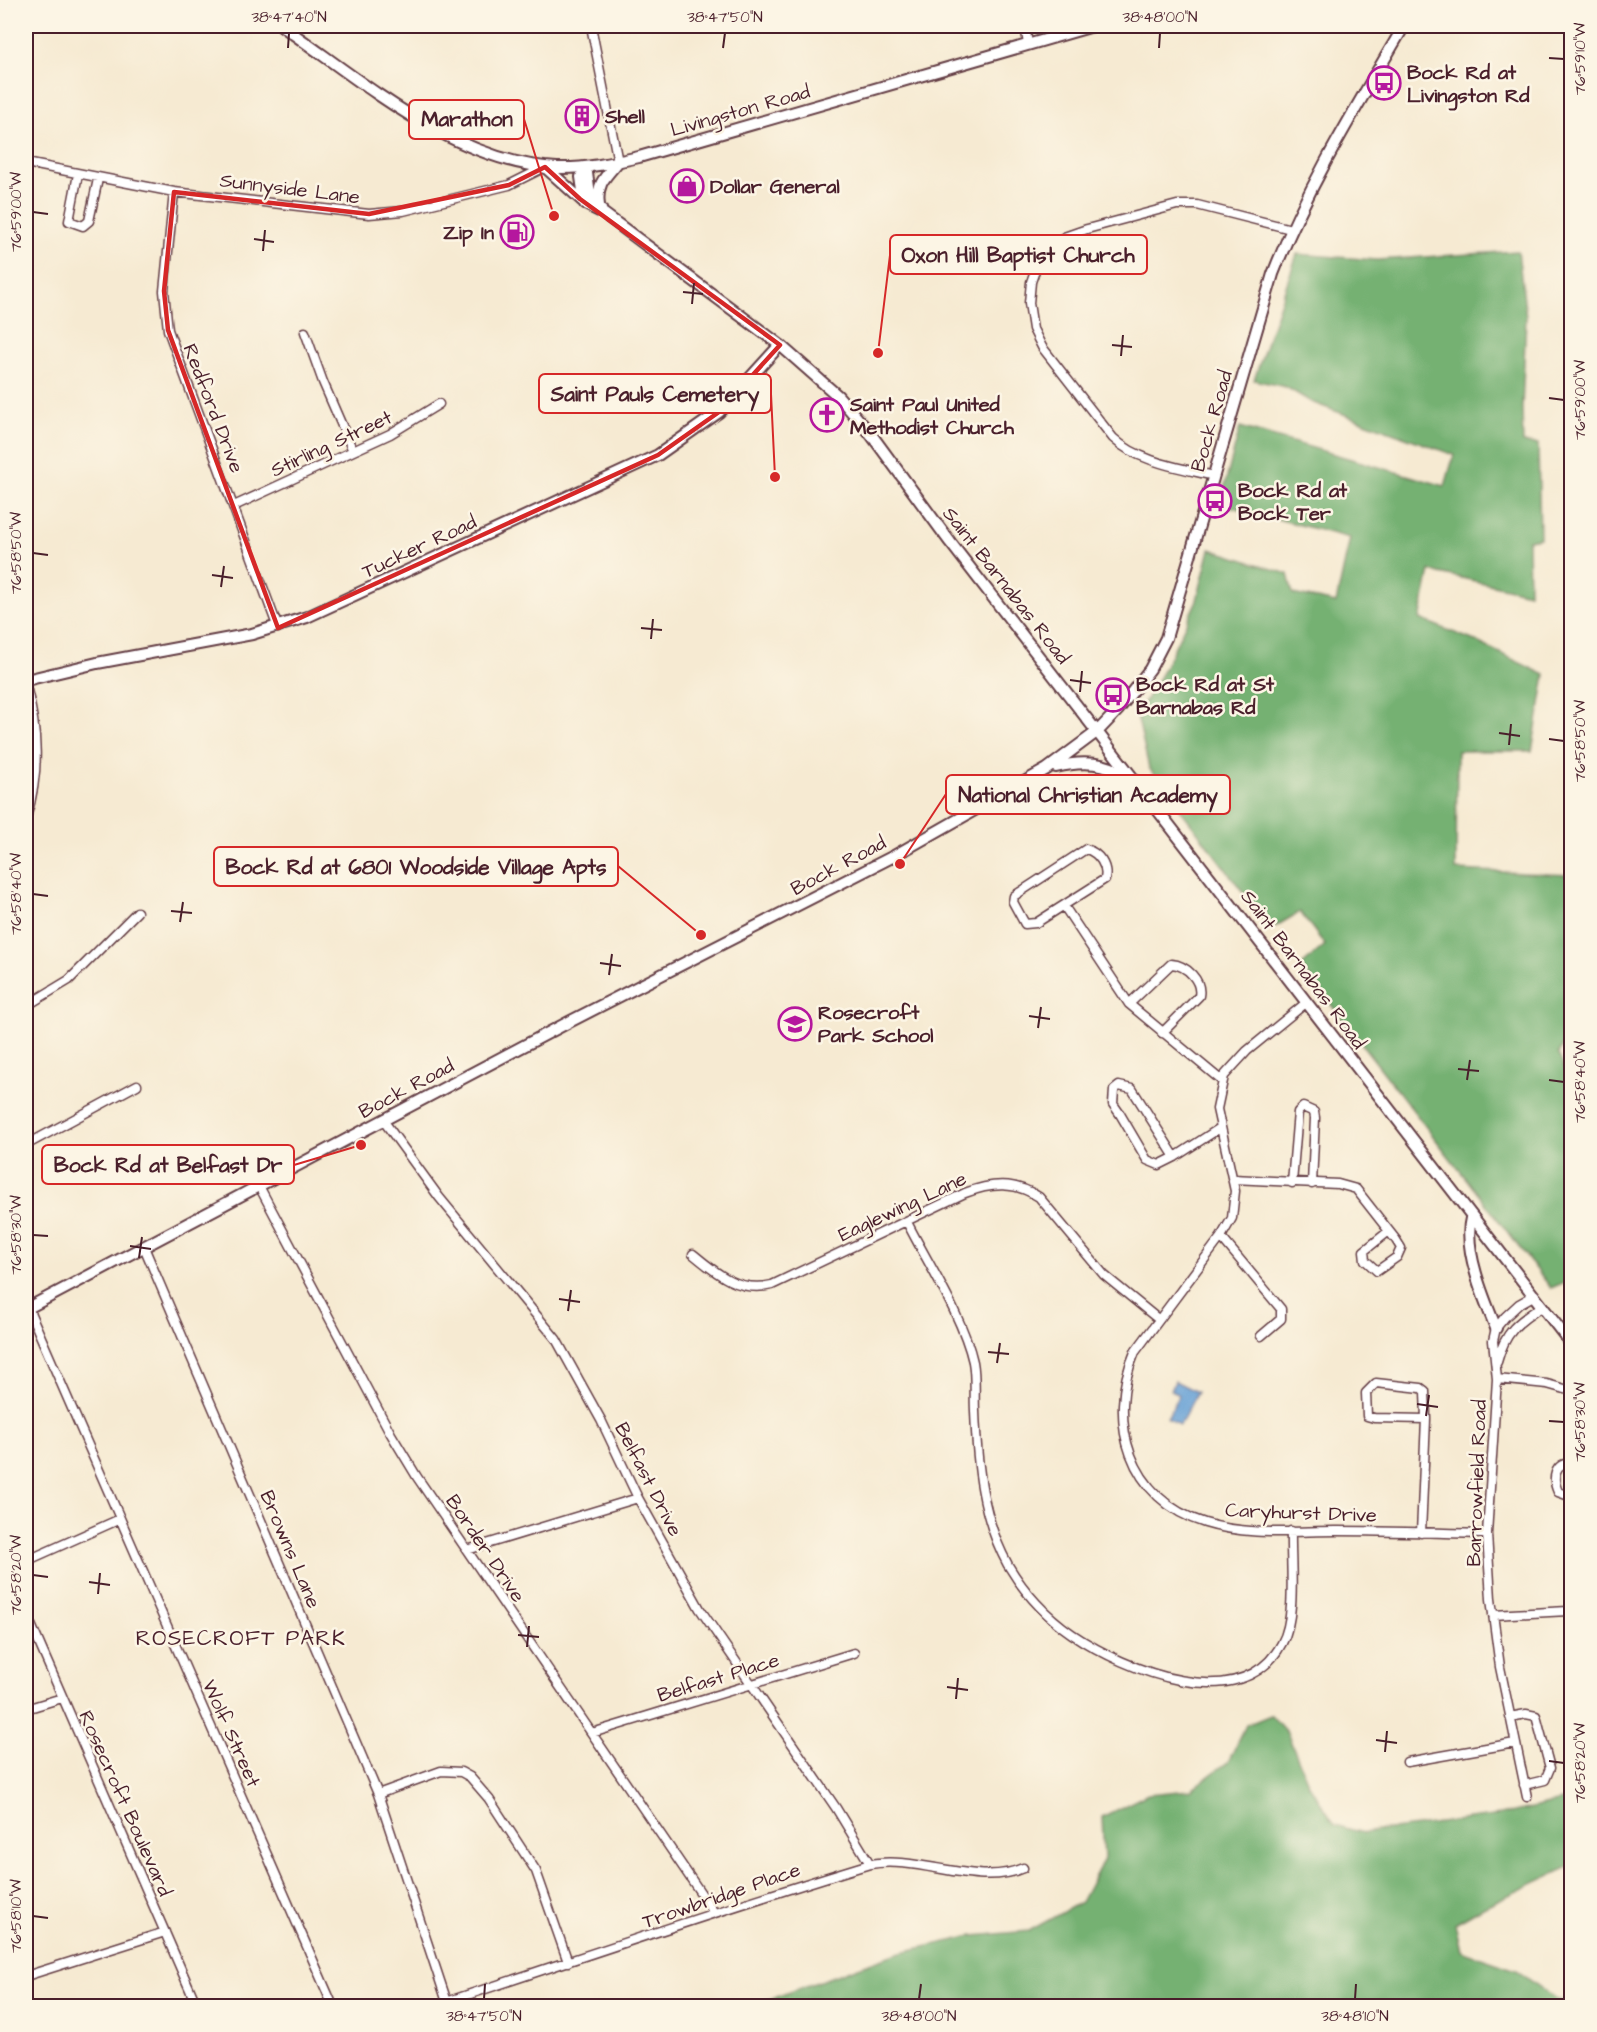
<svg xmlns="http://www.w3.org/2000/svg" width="1597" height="2032" font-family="'Architects Daughter',sans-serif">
<rect width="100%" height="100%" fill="#fcf5e5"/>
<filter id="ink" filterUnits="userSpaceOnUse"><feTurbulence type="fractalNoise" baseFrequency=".0167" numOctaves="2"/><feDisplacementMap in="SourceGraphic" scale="12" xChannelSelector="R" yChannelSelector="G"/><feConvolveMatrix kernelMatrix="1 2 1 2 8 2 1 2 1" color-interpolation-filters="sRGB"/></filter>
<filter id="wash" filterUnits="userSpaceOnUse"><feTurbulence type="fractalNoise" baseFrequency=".008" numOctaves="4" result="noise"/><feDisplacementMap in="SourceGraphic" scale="24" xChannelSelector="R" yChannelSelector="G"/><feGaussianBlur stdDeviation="1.35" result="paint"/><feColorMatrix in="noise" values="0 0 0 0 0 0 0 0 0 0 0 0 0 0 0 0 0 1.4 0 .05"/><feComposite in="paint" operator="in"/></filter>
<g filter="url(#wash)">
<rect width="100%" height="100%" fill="#f6ead2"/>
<path fill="#74b172" stroke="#5f684e" stroke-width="1.5" d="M 1518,251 L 1526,317 L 1522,408 L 1523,443 L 1538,444 L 1540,538 L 1528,540 L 1529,593 L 1430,571 L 1420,619 L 1475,641 L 1545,675 L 1532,751 L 1457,751 L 1456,870 L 1571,875 L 1571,1029 L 1558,1054 L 1571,1084 L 1572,1279 L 1551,1288 L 1301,966 L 1325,945 L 1300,912 L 1271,929 L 1149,768 L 1137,715 L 1165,667 L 1197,600 L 1210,549 L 1288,574 L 1293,594 L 1336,603 L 1350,538 L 1220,504 L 1240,427 L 1445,486 L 1454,455 L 1311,402 L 1286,387 L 1254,380 L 1297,254 L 1377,260 Z
M 1271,1715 L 1287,1733 L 1309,1785 L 1335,1825 L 1363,1833 L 1501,1815 L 1571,1799 L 1571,1866 L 1485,1906 L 1455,1923 L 1461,1951 L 1516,1970 L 1556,1999 L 1571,2001 L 1571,2006 L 751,2006 L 897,1953 L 973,1936 L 1029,1931 L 1081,1902 L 1104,1859 L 1102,1817 L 1148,1794 L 1190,1790 L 1228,1762 L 1246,1725 Z"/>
<path fill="#67a1d6" stroke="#586080" stroke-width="1.5" d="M 1175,1381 L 1197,1392 L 1180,1425 L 1167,1418 L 1179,1395 L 1171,1390 Z"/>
</g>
<g filter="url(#ink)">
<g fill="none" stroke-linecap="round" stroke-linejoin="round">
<g stroke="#643d44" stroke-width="11">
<path id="street" d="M 591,26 L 618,162
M 1025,26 L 1028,44
M 26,163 L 174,192 L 369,214 L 403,211 L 509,185 L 545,167
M 78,174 L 69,221 L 83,226 L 89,221 L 98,179
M 174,192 L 164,291 L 168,330 L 278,628
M 305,332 L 323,382 L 353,451
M 1214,476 C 1181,468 1138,462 1113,438 L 1042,347 L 1033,329 L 1029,303 L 1031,282 L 1037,265 L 1048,250 L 1064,237 L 1087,229 L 1177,205 L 1197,205 L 1291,229
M 234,506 L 390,434 L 439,404
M 26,686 C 38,731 40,773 26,818
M 1086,849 C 1099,853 1108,866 1105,879 L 1036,923 L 1025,924 L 1013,902 L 1014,896 Z
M 1064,906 L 1129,1004 L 1222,1081
M 1307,1002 L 1247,1051 L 1224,1076 L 1217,1109 L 1235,1191 L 1232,1218 L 1221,1237 L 1135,1352 C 1106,1420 1129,1500 1205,1523 C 1246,1536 1295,1531 1337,1531 C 1387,1531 1437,1533 1487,1534
M 1129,1004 L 1171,964 C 1187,965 1202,981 1199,996 L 1162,1033
M 26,1006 L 69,980 L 137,912
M 1119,1086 L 1132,1089 L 1175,1157 L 1159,1165 L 1147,1160 L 1120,1114 L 1113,1104 L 1114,1090 Z
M 383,1120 L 439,1197 L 556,1339 L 601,1420 L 638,1498 L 700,1609 L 836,1808 L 870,1864
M 26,1145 L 137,1085
M 1175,1157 L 1220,1128
M 1233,1179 L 1338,1184 L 1356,1189 L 1396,1240 L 1401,1248 L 1397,1257 L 1377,1271 L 1365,1260 L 1364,1251 L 1389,1231
M 1292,1183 L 1298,1112 L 1303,1107 L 1314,1112 L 1315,1118 L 1312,1184
M 259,1186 L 391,1434 L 417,1477 L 713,1911
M 907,1222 C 928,1264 963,1317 973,1362 C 976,1378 974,1395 975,1411 C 977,1464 982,1518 1008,1565 C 1024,1592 1046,1616 1072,1634 C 1125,1670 1242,1719 1282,1643 C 1297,1616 1290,1562 1291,1531
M 1221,1237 L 1281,1309 L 1281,1319 L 1261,1336
M 144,1247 L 378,1794 L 447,2002
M 693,1254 C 717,1274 739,1293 772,1285 L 965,1193 C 991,1183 1015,1181 1039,1197 L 1104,1275 L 1158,1319
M 26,1303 L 333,2006
M 1497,1362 C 1505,1332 1517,1322 1543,1306
M 1497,1379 L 1547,1384 L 1572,1391
M 1376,1383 L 1421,1388 L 1425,1391 L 1426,1419 L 1374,1418 L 1367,1416 L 1366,1393 Z
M 1572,1463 C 1554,1463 1552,1479 1558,1492 L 1572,1497
M 1421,1533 L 1426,1419
M 467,1550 L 638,1498
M 26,1561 L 120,1519
M 26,1613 L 197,2006
M 1493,1615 L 1568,1611
M 26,1709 L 62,1698
M 1510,1717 L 1526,1714 L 1536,1716 L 1550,1768 L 1545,1780 L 1524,1785
M 592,1733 L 854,1653
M 1407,1762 L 1515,1743
M 378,1794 L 441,1771 L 461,1772 L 470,1777 L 489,1799 L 536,1871 L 568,1962
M 1527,1797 L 1500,1667 L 1491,1599 L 1487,1534 L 1497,1379 L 1493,1341 L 1496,1328 L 1505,1317 L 1519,1304 L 1535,1295
M 26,1976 L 165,1932
M 434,2006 C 580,1958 724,1908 870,1864 C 919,1855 978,1888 1023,1868"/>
</g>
<g stroke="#643d44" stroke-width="14">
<path id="secondary" d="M 282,26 C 363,82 455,163 557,168 C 585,169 612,163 639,157 L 1093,26
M 545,167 L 585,203
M 585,167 L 581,177 L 585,204 L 603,213 L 780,345 L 838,396 L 870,433 L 950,542 L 1572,1345
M 587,173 L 590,196 L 601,209
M 599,205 C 596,184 605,177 618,162
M 26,680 L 97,663 L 252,634 L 307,617 L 658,455 L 719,412 L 780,345
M 1056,767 C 1084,760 1105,762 1130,777
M 1471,1218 C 1463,1249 1484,1299 1496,1328
M 26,1309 L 569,1022 L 892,857 L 1047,769 L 1098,731 L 1118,710 L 1150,669 L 1166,638 L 1273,274 C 1307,187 1357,106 1404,26"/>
</g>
<use href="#street" stroke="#fff" stroke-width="8"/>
<use href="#secondary" stroke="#fff" stroke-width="10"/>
</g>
</g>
<path fill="none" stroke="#d62828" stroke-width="4.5" stroke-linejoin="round" d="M 545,167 L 580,199 L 780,345 L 719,412 L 658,455 L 278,628 L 168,330 L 164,291 L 174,192 L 369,214 L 509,185 Z"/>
<path fill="none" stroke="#4a1f2b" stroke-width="2" d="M 288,48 L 289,33M 723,48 L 725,33M 1159,48 L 1160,33M 1549,58 L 1564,59M 33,212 L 48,214M 254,239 L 274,242M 263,251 L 265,230M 683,292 L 703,294M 692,304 L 694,283M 1112,345 L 1132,347M 1121,356 L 1123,335M 1549,398 L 1564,400M 33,553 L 48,555M 212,575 L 233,578M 221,587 L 224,566M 641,628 L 662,630M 651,639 L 653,619M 1070,680 L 1091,683M 1080,692 L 1082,671M 1499,733 L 1520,736M 1549,739 L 1564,741M 1509,745 L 1511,724M 33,894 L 48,896M 171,911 L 192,913M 180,922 L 183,902M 600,963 L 621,966M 609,975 L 612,954M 1029,1016 L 1050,1019M 1038,1028 L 1041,1007M 1458,1069 L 1479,1071M 1467,1080 L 1470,1060M 1549,1080 L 1564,1082M 33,1235 L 48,1236M 130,1246 L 151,1249M 139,1258 L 142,1237M 559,1299 L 580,1302M 568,1311 L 571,1290M 988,1352 L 1009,1354M 997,1363 L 1000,1343M 1417,1404 L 1438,1407M 1426,1416 L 1429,1395M 1549,1421 L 1564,1422M 33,1575 L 48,1577M 89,1582 L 110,1585M 98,1594 L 100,1573M 518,1635 L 539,1637M 527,1647 L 529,1626M 947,1687 L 968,1690M 956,1699 L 958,1678M 1376,1740 L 1397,1743M 1385,1752 L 1387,1731M 1549,1761 L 1564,1763M 33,1916 L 48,1918M 484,1999 L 485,1984M 919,1999 L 921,1984M 1355,1999 L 1356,1984"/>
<defs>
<g id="bus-ring" transform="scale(1.725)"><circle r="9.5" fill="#fcf5e5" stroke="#b5179e" stroke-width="1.5"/><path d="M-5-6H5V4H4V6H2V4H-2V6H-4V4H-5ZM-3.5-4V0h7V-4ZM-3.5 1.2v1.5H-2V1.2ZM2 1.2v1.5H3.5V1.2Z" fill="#b5179e"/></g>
<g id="building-ring" transform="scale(1.725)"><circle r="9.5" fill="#fcf5e5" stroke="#b5179e" stroke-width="1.5"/><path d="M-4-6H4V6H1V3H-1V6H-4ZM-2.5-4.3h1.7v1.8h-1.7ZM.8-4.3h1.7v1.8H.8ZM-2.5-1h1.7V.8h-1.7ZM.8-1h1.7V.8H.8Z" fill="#b5179e"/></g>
<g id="shop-ring" transform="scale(1.725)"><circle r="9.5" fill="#fcf5e5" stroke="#b5179e" stroke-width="1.5"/><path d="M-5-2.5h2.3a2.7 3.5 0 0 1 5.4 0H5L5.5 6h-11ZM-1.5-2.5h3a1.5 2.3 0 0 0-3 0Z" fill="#b5179e"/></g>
<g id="fuel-ring" transform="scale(1.725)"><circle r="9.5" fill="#fcf5e5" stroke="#b5179e" stroke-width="1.5"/><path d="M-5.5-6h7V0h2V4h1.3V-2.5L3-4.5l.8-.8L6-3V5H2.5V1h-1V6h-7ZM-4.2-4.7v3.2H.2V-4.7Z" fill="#b5179e"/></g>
<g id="church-ring" transform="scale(1.725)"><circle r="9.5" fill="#fcf5e5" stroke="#b5179e" stroke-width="1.5"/><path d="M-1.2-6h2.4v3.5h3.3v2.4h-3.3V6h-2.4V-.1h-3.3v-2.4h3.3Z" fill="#b5179e"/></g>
<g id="school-ring" transform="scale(1.725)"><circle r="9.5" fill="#fcf5e5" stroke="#b5179e" stroke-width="1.5"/><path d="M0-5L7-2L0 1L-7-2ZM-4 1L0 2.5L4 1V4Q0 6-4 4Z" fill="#b5179e"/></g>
</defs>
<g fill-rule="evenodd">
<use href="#bus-ring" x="1384" y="83"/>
<use href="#building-ring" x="582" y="116"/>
<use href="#shop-ring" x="687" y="186"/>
<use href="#fuel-ring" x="517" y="232"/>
<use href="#church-ring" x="827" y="415"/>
<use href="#bus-ring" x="1215" y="501"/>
<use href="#bus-ring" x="1113" y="695"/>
<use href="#school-ring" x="795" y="1024"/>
</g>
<g text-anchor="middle" stroke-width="5" stroke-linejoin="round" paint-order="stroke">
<g font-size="20" font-weight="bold" fill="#4a1f2b" stroke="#fcf5e5" text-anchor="start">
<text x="1407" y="79">Bock Rd at<tspan x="1407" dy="23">Livingston Rd</tspan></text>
<text x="605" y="123">Shell</text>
<text x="710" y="193">Dollar General</text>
<text x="494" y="239" text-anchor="end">Zip In</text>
<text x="850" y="411">Saint Paul United<tspan x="850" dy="23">Methodist Church</tspan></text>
<text x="1238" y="497">Bock Rd at<tspan x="1238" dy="23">Bock Ter</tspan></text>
<text x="1136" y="691">Bock Rd at St<tspan x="1136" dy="23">Barnabas Rd</tspan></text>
<text x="818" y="1019">Rosecroft<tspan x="818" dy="23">Park School</tspan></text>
</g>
<g font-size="20" fill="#4a1f2b" stroke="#fcf5e5">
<text transform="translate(740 110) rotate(-16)" y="7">Livingston Road</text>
<text transform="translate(290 188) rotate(7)" y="7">Sunnyside Lane</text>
<text transform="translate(214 408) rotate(69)" y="7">Redford Drive</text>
<text transform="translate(1211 421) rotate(-74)" y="7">Bock Road</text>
<text transform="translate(331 443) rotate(-25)" y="7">Stirling Street</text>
<text transform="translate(419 546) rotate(-25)" y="7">Tucker Road</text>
<text transform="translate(1007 585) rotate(52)" y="7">Saint Barnabas Road</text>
<text transform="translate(838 865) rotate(-28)" y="7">Bock Road</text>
<text transform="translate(1304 969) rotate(53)" y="7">Saint Barnabas Road</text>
<text transform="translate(406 1088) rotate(-28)" y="7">Bock Road</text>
<text transform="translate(902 1206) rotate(-25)" y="7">Eaglewing Lane</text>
<text transform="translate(649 1479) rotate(63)" y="7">Belfast Drive</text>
<text transform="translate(1476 1483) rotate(-88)" y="7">Barrowfield Road</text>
<text transform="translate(1301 1512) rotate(2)" y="7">Caryhurst Drive</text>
<text transform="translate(486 1548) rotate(56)" y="7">Border Drive</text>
<text transform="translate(291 1549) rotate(67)" y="7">Browns Lane</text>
<text transform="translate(718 1677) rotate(-17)" y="7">Belfast Place</text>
<text transform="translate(232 1733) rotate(66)" y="7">Wolf Street</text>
<text transform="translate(126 1803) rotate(66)" y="7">Rosecroft Boulevard</text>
<text transform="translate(721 1895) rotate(-19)" y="7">Trowbridge Place</text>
</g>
<g font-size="21" letter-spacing="1.5" fill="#4a1f2b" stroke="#fcf5e5">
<text x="241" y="1645">ROSECROFT PARK</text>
</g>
</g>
<path fill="none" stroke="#d62828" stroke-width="2" d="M554 216L524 119M878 353L890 255M775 477L771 394M900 864L946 794M701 935L618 866M361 1145L294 1165"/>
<g fill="#d62828" stroke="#fcf5e5" stroke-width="2">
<circle cx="554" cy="216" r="6"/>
<circle cx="878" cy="353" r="6"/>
<circle cx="775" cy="477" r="6"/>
<circle cx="900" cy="864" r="6"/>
<circle cx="701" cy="935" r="6"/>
<circle cx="361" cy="1145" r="6"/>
</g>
<g fill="#fcf5e5" stroke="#d62828" stroke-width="2">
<rect x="409" y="100" width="115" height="39" rx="6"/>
<rect x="890" y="235" width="257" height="39" rx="6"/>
<rect x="539" y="374" width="232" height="39" rx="6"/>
<rect x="946" y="775" width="284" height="39" rx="6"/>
<rect x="214" y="847" width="404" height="39" rx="6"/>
<rect x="42" y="1145" width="252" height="39" rx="6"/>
</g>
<g font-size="21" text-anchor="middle" font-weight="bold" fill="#4a1f2b">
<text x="467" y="126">Marathon</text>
<text x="1018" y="262">Oxon Hill Baptist Church</text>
<text x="655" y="401">Saint Pauls Cemetery</text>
<text x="1088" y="802">National Christian Academy</text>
<text x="416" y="874">Bock Rd at 6801 Woodside Village Apts</text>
<text x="168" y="1172">Bock Rd at Belfast Dr</text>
</g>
<rect width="1597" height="2032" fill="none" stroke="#fcf5e5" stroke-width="66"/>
<rect x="33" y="33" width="1531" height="1966" fill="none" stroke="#4a1f2b" stroke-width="2"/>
<g font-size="15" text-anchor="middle" fill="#4a1f2b">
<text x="289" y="22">38°47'40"N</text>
<text x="725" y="22">38°47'50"N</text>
<text x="1160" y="22">38°48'00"N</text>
<text transform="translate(1580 59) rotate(-90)" y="5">76°59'10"W</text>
<text transform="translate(16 212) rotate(-90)" y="5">76°59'00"W</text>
<text transform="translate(1580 400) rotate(-90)" y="5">76°59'00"W</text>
<text transform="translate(16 553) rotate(-90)" y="5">76°58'50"W</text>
<text transform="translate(1580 741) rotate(-90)" y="5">76°58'50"W</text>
<text transform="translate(16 894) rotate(-90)" y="5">76°58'40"W</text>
<text transform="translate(1580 1082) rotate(-90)" y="5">76°58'40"W</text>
<text transform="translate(16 1235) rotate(-90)" y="5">76°58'30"W</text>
<text transform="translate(1580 1422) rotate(-90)" y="5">76°58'30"W</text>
<text transform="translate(16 1575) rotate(-90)" y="5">76°58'20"W</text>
<text transform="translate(1580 1763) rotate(-90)" y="5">76°58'20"W</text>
<text transform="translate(16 1916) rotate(-90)" y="5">76°58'10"W</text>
<text x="484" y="2021">38°47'50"N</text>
<text x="919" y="2021">38°48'00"N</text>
<text x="1355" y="2021">38°48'10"N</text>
</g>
</svg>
